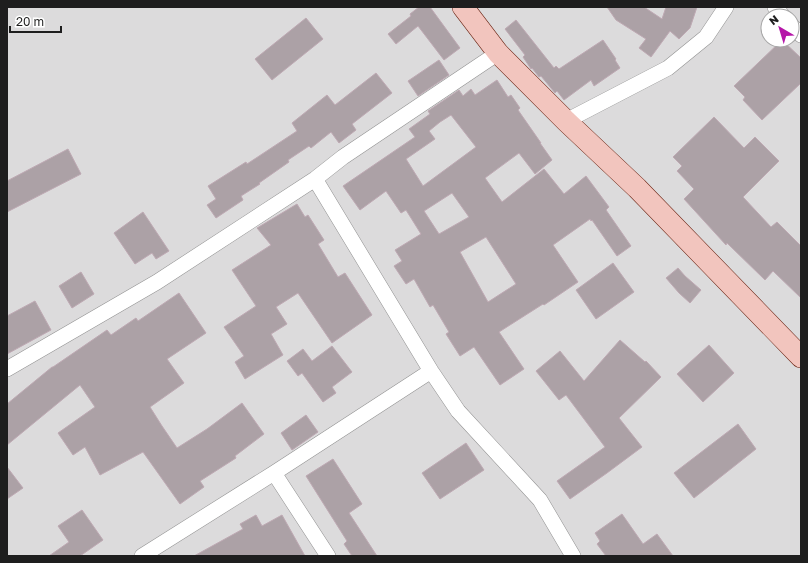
<svg xmlns="http://www.w3.org/2000/svg" width="808" height="563" font-family="'Golos Text',sans-serif">
<rect width="100%" height="100%" fill="#eee5e7"/>
<path fill="#dcdbdc" fill-rule="evenodd" d="M 7,7 L 801,7 L 801,556 L 7,556 ZM 768,16 L 792,16 L 792,40 L 768,40 Z"/>
<path fill="#aca1a6" stroke="#bea9b3" fill-rule="evenodd" d="M 419,7 L 430,7 L 460,48 L 444,60 L 418,26 L 396,44 L 388,34 L 411,16 L 410,14 Z
M 607,7 L 644,7 L 662,19 L 666,7 L 697,7 L 690,28 L 679,39 L 670,31 L 651,57 L 639,48 L 646,39 L 616,20 Z
M 306,18 L 323,39 L 272,80 L 255,59 Z
M 516,20 L 554,68 L 556,66 L 559,69 L 603,40 L 616,59 L 615,60 L 620,68 L 594,86 L 591,80 L 564,100 L 557,91 L 555,93 L 541,76 L 539,77 L 532,68 L 531,69 L 523,57 L 525,55 L 505,29 Z
M 782,40 L 801,58 L 801,83 L 762,120 L 743,100 L 745,97 L 734,86 Z
M 439,60 L 449,75 L 418,96 L 408,81 Z
M 376,73 L 392,93 L 352,124 L 356,130 L 339,143 L 331,132 L 311,148 L 309,146 L 288,160 L 289,162 L 259,183 L 260,184 L 241,196 L 243,200 L 216,218 L 207,205 L 216,199 L 208,186 L 246,162 L 247,164 L 297,131 L 292,123 L 327,95 L 335,105 Z
M 497,80 L 508,97 L 511,95 L 520,108 L 518,110 L 541,143 L 540,143 L 552,160 L 535,174 L 519,153 L 485,178 L 502,202 L 544,169 L 564,194 L 586,176 L 609,207 L 606,210 L 631,246 L 617,256 L 592,220 L 591,221 L 590,219 L 553,245 L 578,282 L 544,305 L 543,304 L 499,332 L 524,369 L 500,385 L 474,347 L 460,356 L 446,334 L 449,332 L 433,305 L 430,307 L 414,279 L 406,284 L 394,266 L 402,261 L 395,250 L 421,234 L 406,210 L 401,213 L 386,191 L 360,210 L 343,186 L 415,137 L 409,129 L 430,114 L 428,111 L 459,90 L 463,96 L 471,89 L 475,95 ZM 451,115 L 476,147 L 423,186 L 406,159 L 435,139 L 429,131 L 440,122 ZM 452,193 L 469,217 L 439,234 L 424,211 ZM 486,237 L 516,284 L 488,302 L 460,252 Z
M 714,117 L 744,148 L 755,137 L 779,161 L 743,197 L 771,227 L 777,222 L 801,246 L 801,298 L 773,271 L 765,280 L 727,243 L 726,245 L 684,199 L 694,189 L 677,171 L 682,166 L 673,157 Z
M 68,149 L 81,174 L 7,212 L 7,181 Z
M 297,204 L 305,217 L 308,215 L 324,240 L 318,244 L 338,277 L 345,273 L 372,315 L 332,343 L 298,293 L 276,307 L 287,324 L 271,334 L 283,355 L 245,379 L 235,362 L 244,356 L 224,327 L 256,306 L 232,270 L 271,245 L 257,228 Z
M 143,212 L 169,251 L 156,259 L 152,253 L 135,264 L 114,233 Z
M 613,263 L 634,292 L 596,319 L 576,290 Z
M 678,268 L 685,276 L 701,290 L 690,303 L 679,293 L 666,278 Z
M 81,272 L 94,294 L 72,308 L 59,286 Z
M 179,293 L 206,333 L 167,359 L 184,383 L 150,407 L 162,426 L 177,448 L 207,429 L 242,403 L 264,434 L 235,456 L 236,458 L 200,481 L 204,487 L 180,504 L 143,452 L 100,475 L 85,447 L 73,455 L 58,433 L 95,407 L 80,385 L 7,445 L 7,404 L 52,367 L 53,367 L 107,330 L 111,335 L 136,318 L 138,321 Z
M 35,301 L 51,330 L 7,354 L 7,316 Z
M 620,340 L 645,362 L 646,361 L 661,377 L 619,418 L 642,447 L 607,473 L 570,499 L 557,481 L 605,447 L 566,395 L 559,400 L 536,371 L 560,351 L 584,381 Z
M 709,345 L 734,373 L 703,402 L 677,374 Z
M 332,346 L 352,372 L 332,387 L 336,393 L 323,402 L 302,373 L 298,376 L 287,361 L 303,349 L 312,361 Z
M 306,415 L 318,432 L 292,450 L 281,433 Z
M 738,424 L 756,449 L 694,498 L 674,473 Z
M 466,443 L 484,470 L 440,499 L 422,473 Z
M 333,459 L 362,504 L 349,513 L 377,556 L 352,556 L 344,544 L 347,541 L 306,476 Z
M 7,467 L 23,488 L 7,499 Z
M 82,510 L 103,540 L 80,556 L 49,556 L 69,542 L 58,526 Z
M 622,514 L 643,544 L 657,534 L 673,556 L 606,556 L 597,544 L 600,541 L 595,533 Z
M 256,515 L 262,526 L 282,515 L 305,556 L 194,556 L 243,529 L 240,524 Z"/>
<g fill="none" stroke-linecap="round" stroke-linejoin="round">
<g stroke="#929292" stroke-width="16">
<path id="street" d="M 775,7 L 783,16
M 792,26 L 801,35
M 566,121 L 668,68 L 706,37 L 726,7
M 315,179 L 431,371 L 458,411 L 540,500 L 573,556
M 7,369 L 157,282 L 315,179 L 343,157 L 498,53
M 274,473 L 328,556
M 142,556 L 274,473 L 431,371"/>
</g>
<g stroke="#692211" stroke-width="22">
<path id="secondary" d="M 463,7 L 498,53 L 566,121 L 637,188 L 801,357"/>
</g>
<use href="#street" stroke="#fff" stroke-width="15"/>
<use href="#secondary" stroke="#f2c5be" stroke-width="21"/>
</g>
<rect width="808" height="563" fill="none" stroke="#1e1e1e" stroke-width="16"/>
<g transform="translate(780 28) rotate(322)"><circle r="19" fill="#ffffff" stroke="#a5a5a5"/>
<path d="M0-3L7 15L0 10L-7 15Z" fill="#b516a8"/>
<text y="-6" font-size="11" font-weight="bold" text-anchor="middle" fill="#1e1e1e">N</text>
</g>
<path d="M10 26v6h51v-6" fill="none" stroke="#1e1e1e" stroke-width="2"/>
<text x="16" y="26" font-size="12" fill="#1e1e1e" stroke="#ffffff" stroke-width="3" paint-order="stroke">20 m</text>
</svg>
